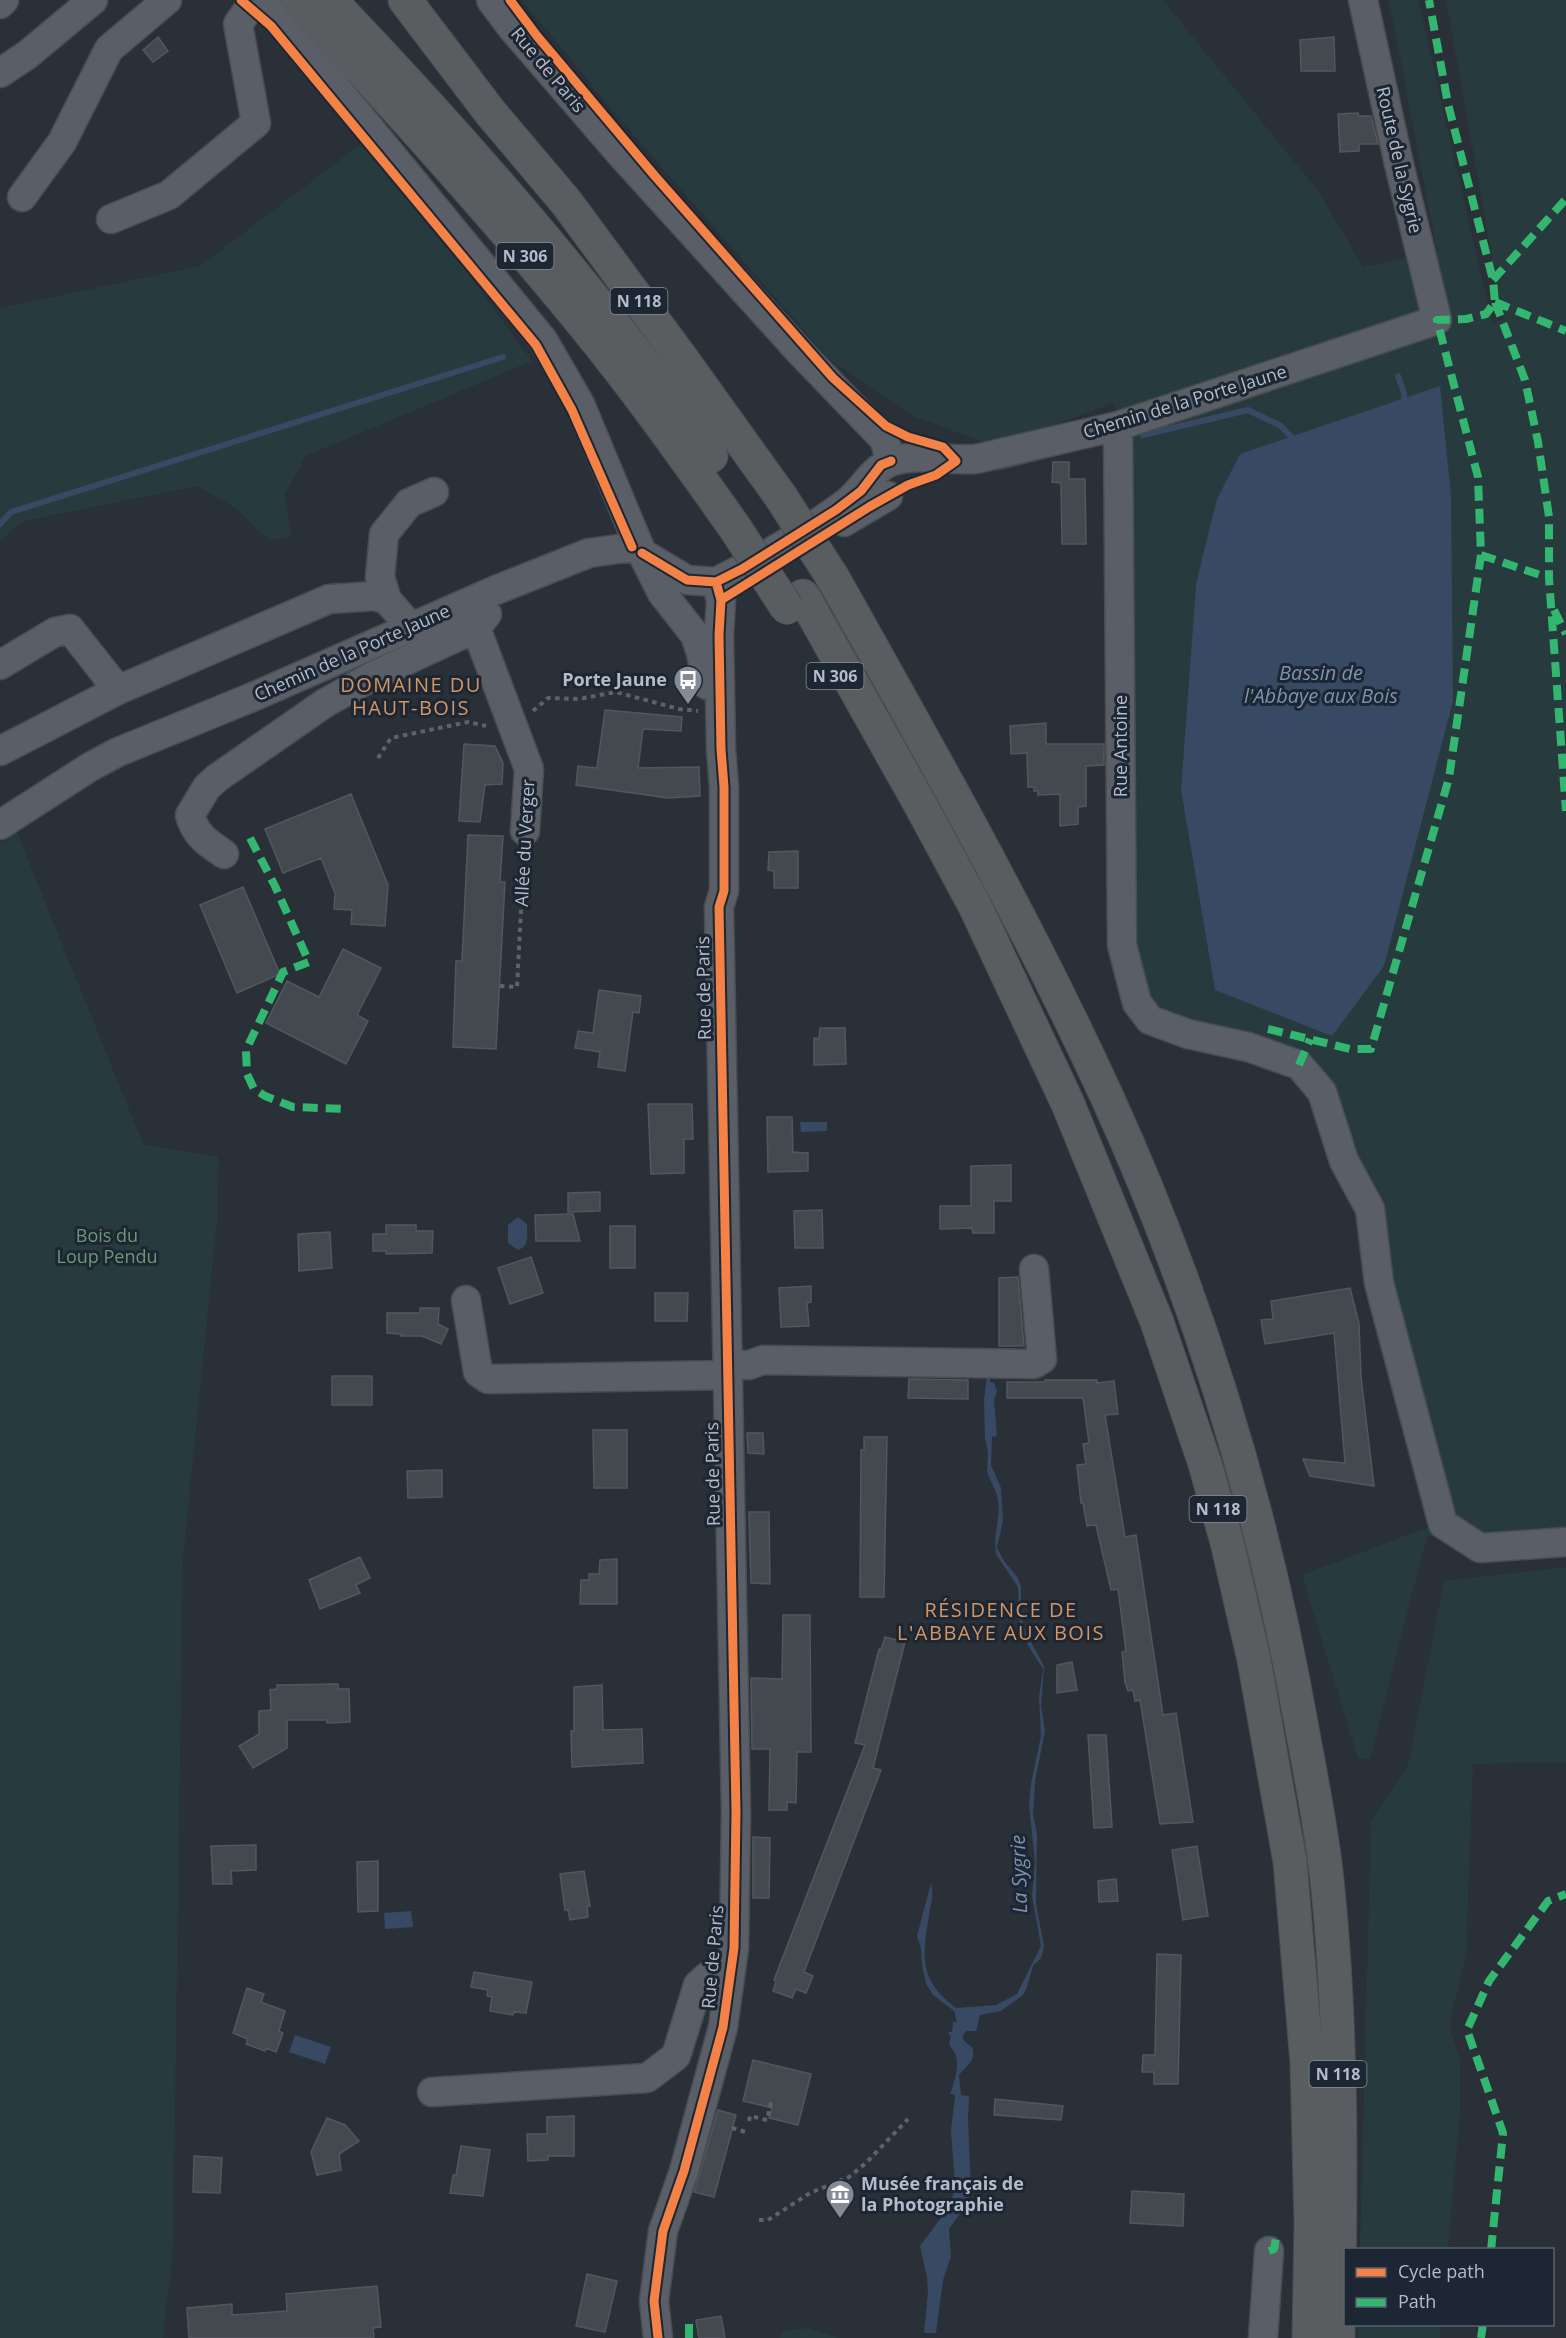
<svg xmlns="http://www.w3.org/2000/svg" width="1566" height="2338" font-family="'Open Sans',sans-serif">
<rect width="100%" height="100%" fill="#2a3038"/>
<path fill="#273a3e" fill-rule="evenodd" d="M 522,0 L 1163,0 L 1319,192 L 1363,267 L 1437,252 L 1389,0 L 1418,0 L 1485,293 L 1493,323 L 1503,319 L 1446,0 L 1566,0 L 1566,1530 L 1510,1535 L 1427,1536 L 1370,1759 L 1358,1759 L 1302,1575 L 1452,1518 L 1387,1277 L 1329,1076 L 1315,1064 L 1156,1013 L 1137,988 L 1129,435 L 1113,403 L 997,447 L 913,416 L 829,359 L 624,124 ZM 1196,584 L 1215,990 L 1181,790 Z
M 361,144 L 463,267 L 532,361 L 306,456 L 285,494 L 291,535 L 270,541 L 235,508 L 198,486 L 24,521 L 0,540 L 0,308 L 200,266 Z
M 17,832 L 143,1144 L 218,1157 L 217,1222 L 183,1557 L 173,2249 L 163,2338 L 0,2338 L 0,844 Z
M 1566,1567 L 1566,1762 L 1473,1764 L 1466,1956 L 1449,2025 L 1460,2060 L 1460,2112 L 1448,2249 L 1360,2249 L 1371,1820 L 1408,1765 L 1444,1581 Z
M 1358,2325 L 1358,2324 L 1441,2325 L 1440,2338 L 1358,2338 Z
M 808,2328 L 837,2338 L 779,2338 L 783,2331 Z"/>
<path fill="#384963" d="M 1440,386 L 1451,496 L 1453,701 L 1384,966 L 1332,1036 L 1215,990 L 1181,790 L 1196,584 L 1217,499 L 1240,454 Z
M 1105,436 L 1105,444 L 997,471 L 1022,457 Z
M 800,1122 L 827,1122 L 827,1131 L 801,1132 Z
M 518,1217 L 527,1224 C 527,1235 530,1246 518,1250 L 508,1243 L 508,1225 Z
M 987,1376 L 990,1376 L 990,1382 L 994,1383 L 997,1391 L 994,1400 L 997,1436 L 992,1437 L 991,1465 L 1001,1488 L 1003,1520 L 997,1548 L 1004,1561 L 1018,1578 L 1021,1587 L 1021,1616 L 1026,1633 L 1044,1666 L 1041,1706 L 1045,1731 L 1035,1781 L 1033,1815 L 1037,1834 L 1036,1904 L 1044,1946 L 1041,1958 L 1033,1966 L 1027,1987 L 1023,1995 L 1001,2011 L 980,2015 L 976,2031 L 966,2031 L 962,2037 L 965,2042 L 972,2047 C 977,2060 967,2065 959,2075 L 961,2095 L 969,2096 L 968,2118 L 971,2191 L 964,2208 L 949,2229 L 951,2256 L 943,2280 L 936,2333 L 924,2333 L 928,2292 L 927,2277 L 920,2246 L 940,2219 L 953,2196 L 955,2183 L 951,2131 L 955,2095 L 950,2094 C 954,2084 959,2067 956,2056 C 954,2051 951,2048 949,2043 L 951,2037 L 948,2032 L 952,2032 L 953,2022 L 957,2022 L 954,2011 L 933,1995 L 926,1984 L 922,1965 L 921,1948 L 917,1936 L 931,1883 C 934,1894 931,1904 929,1915 C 922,1960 919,1979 956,2008 L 996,2005 L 1017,1994 L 1041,1946 L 1032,1896 L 1035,1861 L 1029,1806 L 1031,1784 L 1041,1736 L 1039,1697 L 1043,1669 L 1026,1642 L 1019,1619 L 1018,1587 L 996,1554 L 995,1541 L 999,1509 L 997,1495 L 987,1472 L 988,1452 L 985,1439 L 984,1399 Z
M 411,1911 L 413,1927 L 385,1929 L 384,1913 Z
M 295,2035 L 331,2047 L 325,2064 L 289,2052 Z"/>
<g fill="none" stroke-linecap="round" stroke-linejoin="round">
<path stroke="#384963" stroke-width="6" d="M 1398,376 L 1404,393 L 1405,405
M 1143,435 L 1248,410 L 1281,426 L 1296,442
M 0,524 L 11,512 L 503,357"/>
</g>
<path fill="#444950" stroke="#52575f" stroke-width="1.5" d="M 158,37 L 168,51 L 153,62 L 143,50 Z
M 1334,37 L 1335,71 L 1301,71 L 1300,40 Z
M 1358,113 L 1359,116 L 1371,116 L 1378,144 L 1359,144 L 1359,151 L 1340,152 L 1338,114 Z
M 1053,462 L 1069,462 L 1069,479 L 1085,479 L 1086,544 L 1062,544 L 1061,483 L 1052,482 Z
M 605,710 L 682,717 L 681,731 L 643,729 L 638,768 L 699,767 L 700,796 L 668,798 L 576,785 L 578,766 L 597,768 Z
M 1046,723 L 1046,744 L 1104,744 L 1104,765 L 1086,766 L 1086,806 L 1078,807 L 1078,824 L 1060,826 L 1060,794 L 1038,795 L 1038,791 L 1034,791 L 1034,787 L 1028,787 L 1027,753 L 1011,754 L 1010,726 Z
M 464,744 L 495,746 L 503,763 L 502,784 L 485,785 L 480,822 L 459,821 Z
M 351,794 L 388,885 L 385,926 L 351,924 L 352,910 L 334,909 L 335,893 L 321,858 L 283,873 L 265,829 Z
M 468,835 L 503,836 L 500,882 L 505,882 L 496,1049 L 453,1047 L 456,961 L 462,961 Z
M 798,851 L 798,888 L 774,888 L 774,871 L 768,870 L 769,852 Z
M 243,887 L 280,974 L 237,993 L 200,905 Z
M 343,949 L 381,968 L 357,1015 L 368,1021 L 346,1064 L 266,1023 L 287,981 L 319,997 Z
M 599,990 L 641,996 L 639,1013 L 633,1012 L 625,1071 L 598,1067 L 600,1052 L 575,1048 L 578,1031 L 593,1033 Z
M 820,1028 L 845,1028 L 846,1064 L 814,1065 L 814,1038 L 819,1039 Z
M 648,1104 L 692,1104 L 693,1139 L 684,1139 L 684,1173 L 651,1174 Z
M 767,1117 L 792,1117 L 793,1152 L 808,1153 L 808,1171 L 768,1172 Z
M 1011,1165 L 1011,1201 L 994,1201 L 994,1233 L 973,1233 L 972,1228 L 940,1229 L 940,1206 L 971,1206 L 971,1166 Z
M 600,1192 L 600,1211 L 568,1212 L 568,1193 Z
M 822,1210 L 823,1248 L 795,1248 L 794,1211 Z
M 573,1214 L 580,1241 L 536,1241 L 535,1215 Z
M 386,1225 L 416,1225 L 416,1231 L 433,1231 L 432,1253 L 386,1254 L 386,1251 L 373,1251 L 373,1234 L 386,1234 Z
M 610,1226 L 635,1226 L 635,1268 L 610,1268 Z
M 330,1232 L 332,1268 L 299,1271 L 298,1234 Z
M 531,1257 L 543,1293 L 510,1304 L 498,1268 Z
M 1018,1277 L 1024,1346 L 999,1346 L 999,1278 Z
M 811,1286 L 811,1302 L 807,1303 L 809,1326 L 781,1327 L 779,1288 Z
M 1350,1288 L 1359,1323 L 1361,1377 L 1374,1486 L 1310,1476 L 1303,1459 L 1345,1463 L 1334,1333 L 1265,1344 L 1261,1320 L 1273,1319 L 1271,1301 Z
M 655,1293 L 688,1293 L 687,1321 L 655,1321 Z
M 420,1308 L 439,1308 L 438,1324 L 448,1329 L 441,1344 L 422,1336 L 401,1336 L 401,1334 L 387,1333 L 387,1313 L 420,1313 Z
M 332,1376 L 372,1376 L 372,1405 L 332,1405 Z
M 909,1379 L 968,1380 L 968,1399 L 908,1398 Z
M 1045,1380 L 1097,1380 L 1097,1383 L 1114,1381 L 1118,1414 L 1105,1415 L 1125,1537 L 1136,1535 L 1163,1715 L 1176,1713 L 1193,1822 L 1160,1824 L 1140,1700 L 1135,1701 L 1133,1690 L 1128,1691 L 1125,1682 L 1122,1652 L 1126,1651 L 1118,1589 L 1111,1590 L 1096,1525 L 1087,1526 L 1083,1503 L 1081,1503 L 1077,1465 L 1086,1464 L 1083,1444 L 1089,1443 L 1083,1398 L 1007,1398 L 1007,1382 L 1045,1382 Z
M 593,1430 L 627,1430 L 627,1488 L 594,1488 Z
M 747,1433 L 763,1433 L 764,1454 L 748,1453 Z
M 864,1437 L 887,1437 L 884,1597 L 860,1597 L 861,1450 L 864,1450 Z
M 442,1470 L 442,1497 L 408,1498 L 407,1471 Z
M 749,1512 L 769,1512 L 770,1584 L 751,1583 Z
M 360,1557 L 370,1578 L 356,1585 L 360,1593 L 320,1609 L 309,1580 Z
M 617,1559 L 617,1604 L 580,1604 L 581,1580 L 589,1580 L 589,1574 L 599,1574 L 600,1560 Z
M 783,1615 L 810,1615 L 811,1752 L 797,1752 L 796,1803 L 787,1802 L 787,1810 L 769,1810 L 770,1749 L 752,1749 L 751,1678 L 782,1679 Z
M 885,1637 L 905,1642 L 873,1768 L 881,1770 L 804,1972 L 813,1976 L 806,1993 L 796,1989 L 792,1998 L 773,1991 L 776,1981 L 774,1980 L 865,1745 L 855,1743 L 879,1649 L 881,1650 Z
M 1072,1662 L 1077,1690 L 1057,1693 L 1057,1665 Z
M 338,1684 L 338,1689 L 349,1689 L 350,1722 L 327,1723 L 327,1720 L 287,1720 L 287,1748 L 253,1768 L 239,1746 L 259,1734 L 259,1711 L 271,1710 L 270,1690 L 277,1689 L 277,1685 Z
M 602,1685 L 603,1730 L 642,1729 L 643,1763 L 572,1767 L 571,1731 L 574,1731 L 574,1687 Z
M 1088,1735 L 1106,1735 L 1112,1827 L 1094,1828 Z
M 753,1837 L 770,1838 L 769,1898 L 753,1898 Z
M 256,1845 L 256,1870 L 231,1871 L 232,1884 L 213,1884 L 211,1846 Z
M 1197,1846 L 1208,1916 L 1183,1920 L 1172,1850 Z
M 378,1861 L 378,1911 L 358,1912 L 357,1862 Z
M 584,1871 L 590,1906 L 587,1906 L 588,1917 L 570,1920 L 568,1910 L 565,1910 L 560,1874 Z
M 1116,1879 L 1118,1901 L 1099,1902 L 1098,1881 Z
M 1157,1954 L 1181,1955 L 1178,2084 L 1154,2084 L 1154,2072 L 1142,2072 L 1143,2055 L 1155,2055 Z
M 474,1972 L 532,1982 L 526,2013 L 514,2012 L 513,2015 L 490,2011 L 492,1997 L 487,1996 L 488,1990 L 471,1987 Z
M 247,1988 L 264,1994 L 261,2002 L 285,2011 L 279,2031 L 283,2033 L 276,2052 L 266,2048 L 265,2051 L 246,2044 L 248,2039 L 233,2033 Z
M 753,2060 L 811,2074 L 798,2125 L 769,2118 L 772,2108 L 743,2101 Z
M 995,2099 L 1063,2106 L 1061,2120 L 994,2115 Z
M 718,2110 L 736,2115 L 714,2197 L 694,2192 Z
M 574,2116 L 574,2156 L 548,2156 L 548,2160 L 528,2161 L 527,2134 L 547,2134 L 547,2117 Z
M 327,2118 L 345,2125 L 359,2141 L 339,2154 L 341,2170 L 317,2175 L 311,2152 Z
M 461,2146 L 490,2150 L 483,2196 L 450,2193 L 453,2175 L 456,2175 Z
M 194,2156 L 222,2158 L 220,2193 L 193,2192 Z
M 1132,2191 L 1184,2194 L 1183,2226 L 1130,2223 Z
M 587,2274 L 617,2281 L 605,2332 L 576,2326 Z
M 377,2286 L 381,2327 L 373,2328 L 374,2338 L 189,2338 L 187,2308 L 232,2304 L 232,2315 L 287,2311 L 286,2294 Z
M 721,2316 L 725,2338 L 699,2338 L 696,2320 Z"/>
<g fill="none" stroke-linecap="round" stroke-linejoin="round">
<g stroke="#484c53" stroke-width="31">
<path id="minor" d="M 260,0 L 303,47 L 543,340 L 580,404 L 642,553 L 662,593 L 695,635 L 701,653 L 707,685
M 491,0 L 512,28 L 618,151 L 801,353 L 884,439 L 891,461
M 0,4 L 4,0
M 0,73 L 27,55 L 93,0
M 22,197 L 62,142 L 109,49 L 167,0
M 111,219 L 169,195 L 256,123 L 238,24 L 255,0
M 1118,426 L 1122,945 L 1137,1003 L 1150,1020 L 1188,1034 L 1248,1047 L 1299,1065 L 1322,1092 L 1344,1161 L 1370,1209 L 1379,1283 L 1443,1524 L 1480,1548 L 1566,1542
M 844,522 L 888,496
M 716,582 C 760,560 807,532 846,503 C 863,490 873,467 893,461 C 917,453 950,461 976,459 L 1118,426 L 1437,320 L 1399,164 L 1363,0
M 387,600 L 380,577 L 384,534 L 409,503 L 434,492
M 487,614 L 476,628 L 529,769 L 525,831
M 0,665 L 55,632 L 70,629 L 118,690
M 0,751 L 118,690 L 329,599 L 375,596 L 387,600 L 410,626
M 0,825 L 90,767 L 118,752 L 255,696 L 496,590 L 589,553 L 632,547 L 687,580 L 716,582
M 224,854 C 208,843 195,835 190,815 L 207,787 L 217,778 L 325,703 L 373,676 L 476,628
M 466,1300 L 478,1372 L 488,1379 L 727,1375
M 727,1365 L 749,1365 L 763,1360 L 1034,1364 L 1042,1359 L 1034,1269
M 432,2092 L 647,2078 L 676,2056 L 698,1985 L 708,1976 L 730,1974
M 658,2338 L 654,2301 L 663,2231 L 684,2171 L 723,2027 L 734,1948 L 736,1812 L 719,907 L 724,891 L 724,787 L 721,749 L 719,635 L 721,600 L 716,582
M 1263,2338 L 1269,2251"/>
</g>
<g stroke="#474c53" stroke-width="35">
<path id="highway" d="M 297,0 C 393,103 490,210 580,320 C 635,387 685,457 735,528
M 330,0 C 466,142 599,294 711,456
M 405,0 L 490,112 L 566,202 L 682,359 L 781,497
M 833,578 C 929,749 1026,920 1108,1099 C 1198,1297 1263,1509 1301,1723 C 1310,1772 1320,1821 1326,1871 C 1343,2025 1341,2182 1338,2338
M 803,596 L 920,804 L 975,906 L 1068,1104 L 1157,1322 L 1205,1464 L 1227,1542 L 1254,1660 L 1290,1862 L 1307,2063 L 1311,2224 L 1309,2338"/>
</g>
<path stroke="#5d636a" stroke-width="4" stroke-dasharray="4.5 4.5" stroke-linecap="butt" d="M 533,711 L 548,698 L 579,699 L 616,692 L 679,709 L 698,711
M 378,758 L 391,738 L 468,722 L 486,726
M 500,986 L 517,987 L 524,853
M 749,2121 L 750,2116 L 767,2120 L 772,2098
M 732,2128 L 746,2132
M 759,2220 L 768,2220 L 810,2193 L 849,2177 L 866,2163 L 908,2119"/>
<use href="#minor" stroke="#5a5e66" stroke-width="28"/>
<use href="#highway" stroke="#5a5d60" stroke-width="33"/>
<g stroke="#474c53" stroke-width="35" stroke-linecap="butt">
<path id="highway-bridge" d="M 781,497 L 833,578
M 735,528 L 787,608"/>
</g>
<use href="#highway-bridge" stroke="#5a5d60" stroke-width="33"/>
<path stroke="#33b770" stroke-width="8" stroke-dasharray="15 8" stroke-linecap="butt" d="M 1493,280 L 1566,199
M 1495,302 L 1525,380 L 1538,442 L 1549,517 L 1549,578 L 1566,811
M 1495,302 L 1566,331
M 1481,555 L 1549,578
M 1554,610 L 1566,634
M 250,838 L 275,886 L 309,962 L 283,972 L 246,1050 L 247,1074 L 254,1089 L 265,1096 L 293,1107 L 348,1109
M 1268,1029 L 1350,1049 L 1371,1049 L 1449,778 L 1481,555 L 1478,477 L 1437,320 L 1466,319 L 1486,314 L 1495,302 L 1493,280 L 1448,104 L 1429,0
M 1299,1065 L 1310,1039
M 1491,2250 L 1503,2133 L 1467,2030 L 1489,1981 L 1548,1901 L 1566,1894
M 1269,2251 L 1274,2249 L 1276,2237
M 689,2324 L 689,2338
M 1481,2338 L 1483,2324"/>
<g stroke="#1d2633" stroke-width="13">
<path id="cycleway" d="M 241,0 L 271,26 L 536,345 L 572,410 L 632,547
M 510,0 L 537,36 L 654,175 L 833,378 L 886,426 L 908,437 L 943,447 L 956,461 L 936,475 L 908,485 L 869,507 L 721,600
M 642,553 L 687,580 L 716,582
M 716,582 L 742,569 L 836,510 L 861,491 L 881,465 L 891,461
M 658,2338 L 654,2301 L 663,2231 L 684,2171 L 723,2027 L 734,1948 L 736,1812 L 719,907 L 724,891 L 724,787 L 721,749 L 719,635 L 721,600 L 716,582"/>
</g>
<use href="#cycleway" stroke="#f48246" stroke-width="9"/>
</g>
<defs>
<g id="bus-pin" transform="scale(1.5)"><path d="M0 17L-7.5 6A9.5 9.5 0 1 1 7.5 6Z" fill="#848b96" stroke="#1d2633"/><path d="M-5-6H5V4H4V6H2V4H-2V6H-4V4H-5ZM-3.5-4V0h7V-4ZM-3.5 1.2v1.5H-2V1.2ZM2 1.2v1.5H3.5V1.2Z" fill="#fff"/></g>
<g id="museum-pin" transform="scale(1.5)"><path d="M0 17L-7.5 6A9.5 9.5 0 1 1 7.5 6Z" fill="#848b96" stroke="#1d2633"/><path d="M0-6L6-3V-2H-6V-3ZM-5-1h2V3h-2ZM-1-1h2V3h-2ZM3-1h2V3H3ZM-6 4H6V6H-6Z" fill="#fff"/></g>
</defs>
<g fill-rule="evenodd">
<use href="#bus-pin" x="688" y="680"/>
<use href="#museum-pin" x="840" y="2194"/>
</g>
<g text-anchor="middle" stroke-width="6" stroke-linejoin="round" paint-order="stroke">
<g fill="#1d2633" stroke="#878f9c" stroke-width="1.5">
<rect x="496.5" y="243" width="57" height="26" rx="4.5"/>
<rect x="610.5" y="288" width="57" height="26" rx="4.5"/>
<rect x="806.5" y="663" width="57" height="26" rx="4.5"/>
<rect x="1189.5" y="1496" width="57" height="26" rx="4.5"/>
<rect x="1309.5" y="2061" width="57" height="26" rx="4.5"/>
</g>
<g font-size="16" font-weight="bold" fill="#b4bcc9">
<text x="525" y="262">N 306</text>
<text x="639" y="307">N 118</text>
<text x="835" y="682">N 306</text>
<text x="1218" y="1515">N 118</text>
<text x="1338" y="2080">N 118</text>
</g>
<g font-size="18" fill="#b4bcc9" stroke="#1d2633">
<text transform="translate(548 70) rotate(50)" y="6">Rue de Paris</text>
<text transform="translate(1399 160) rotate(77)" y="6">Route de la Sygrie</text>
<text transform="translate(1185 402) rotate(-17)" y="6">Chemin de la Porte Jaune</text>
<text transform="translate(352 653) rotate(-24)" y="6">Chemin de la Porte Jaune</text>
<text transform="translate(1121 746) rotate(-90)" y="6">Rue Antoine</text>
<text transform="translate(525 843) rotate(-87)" y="6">Allée du Verger</text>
<text transform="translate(704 988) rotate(-91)" y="6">Rue de Paris</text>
<text transform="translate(713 1474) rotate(-91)" y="6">Rue de Paris</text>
<text transform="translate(713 1957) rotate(-85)" y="6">Rue de Paris</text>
</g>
<g font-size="18" font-weight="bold" fill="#b4bcc9" stroke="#1d2633" text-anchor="end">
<text x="667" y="686">Porte Jaune</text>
<text x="861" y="2190" text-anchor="start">Musée français de<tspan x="861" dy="21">la Photographie</tspan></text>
</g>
<g font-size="18" fill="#6b9a76" stroke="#1d2633">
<text x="107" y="1242">Bois du<tspan x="107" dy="21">Loup Pendu</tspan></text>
</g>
<g font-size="20" font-style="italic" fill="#7c92b1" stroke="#1d2633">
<text x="1321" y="680">Bassin de<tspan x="1321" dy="23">l'Abbaye aux Bois</tspan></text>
<text transform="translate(1019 1874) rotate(-92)" y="7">La Sygrie</text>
</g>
<g font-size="20" letter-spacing="1.5" fill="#d59563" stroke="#1d2633">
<text x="411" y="692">DOMAINE DU<tspan x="411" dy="23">HAUT-BOIS</tspan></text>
<text x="1001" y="1617">RÉSIDENCE DE<tspan x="1001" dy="23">L'ABBAYE AUX BOIS</tspan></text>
</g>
</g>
<rect x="1344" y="2248" width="210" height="78" fill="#1d2633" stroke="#59626f" stroke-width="1.5"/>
<rect x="1356" y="2268" width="30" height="9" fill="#f48246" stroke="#59626f" stroke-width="1.5"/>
<text x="1398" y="2278" font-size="18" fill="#b4bcc9">Cycle path</text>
<rect x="1356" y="2298" width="30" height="9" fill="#33b770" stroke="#59626f" stroke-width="1.5"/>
<text x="1398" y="2308" font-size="18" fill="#b4bcc9">Path</text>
</svg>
